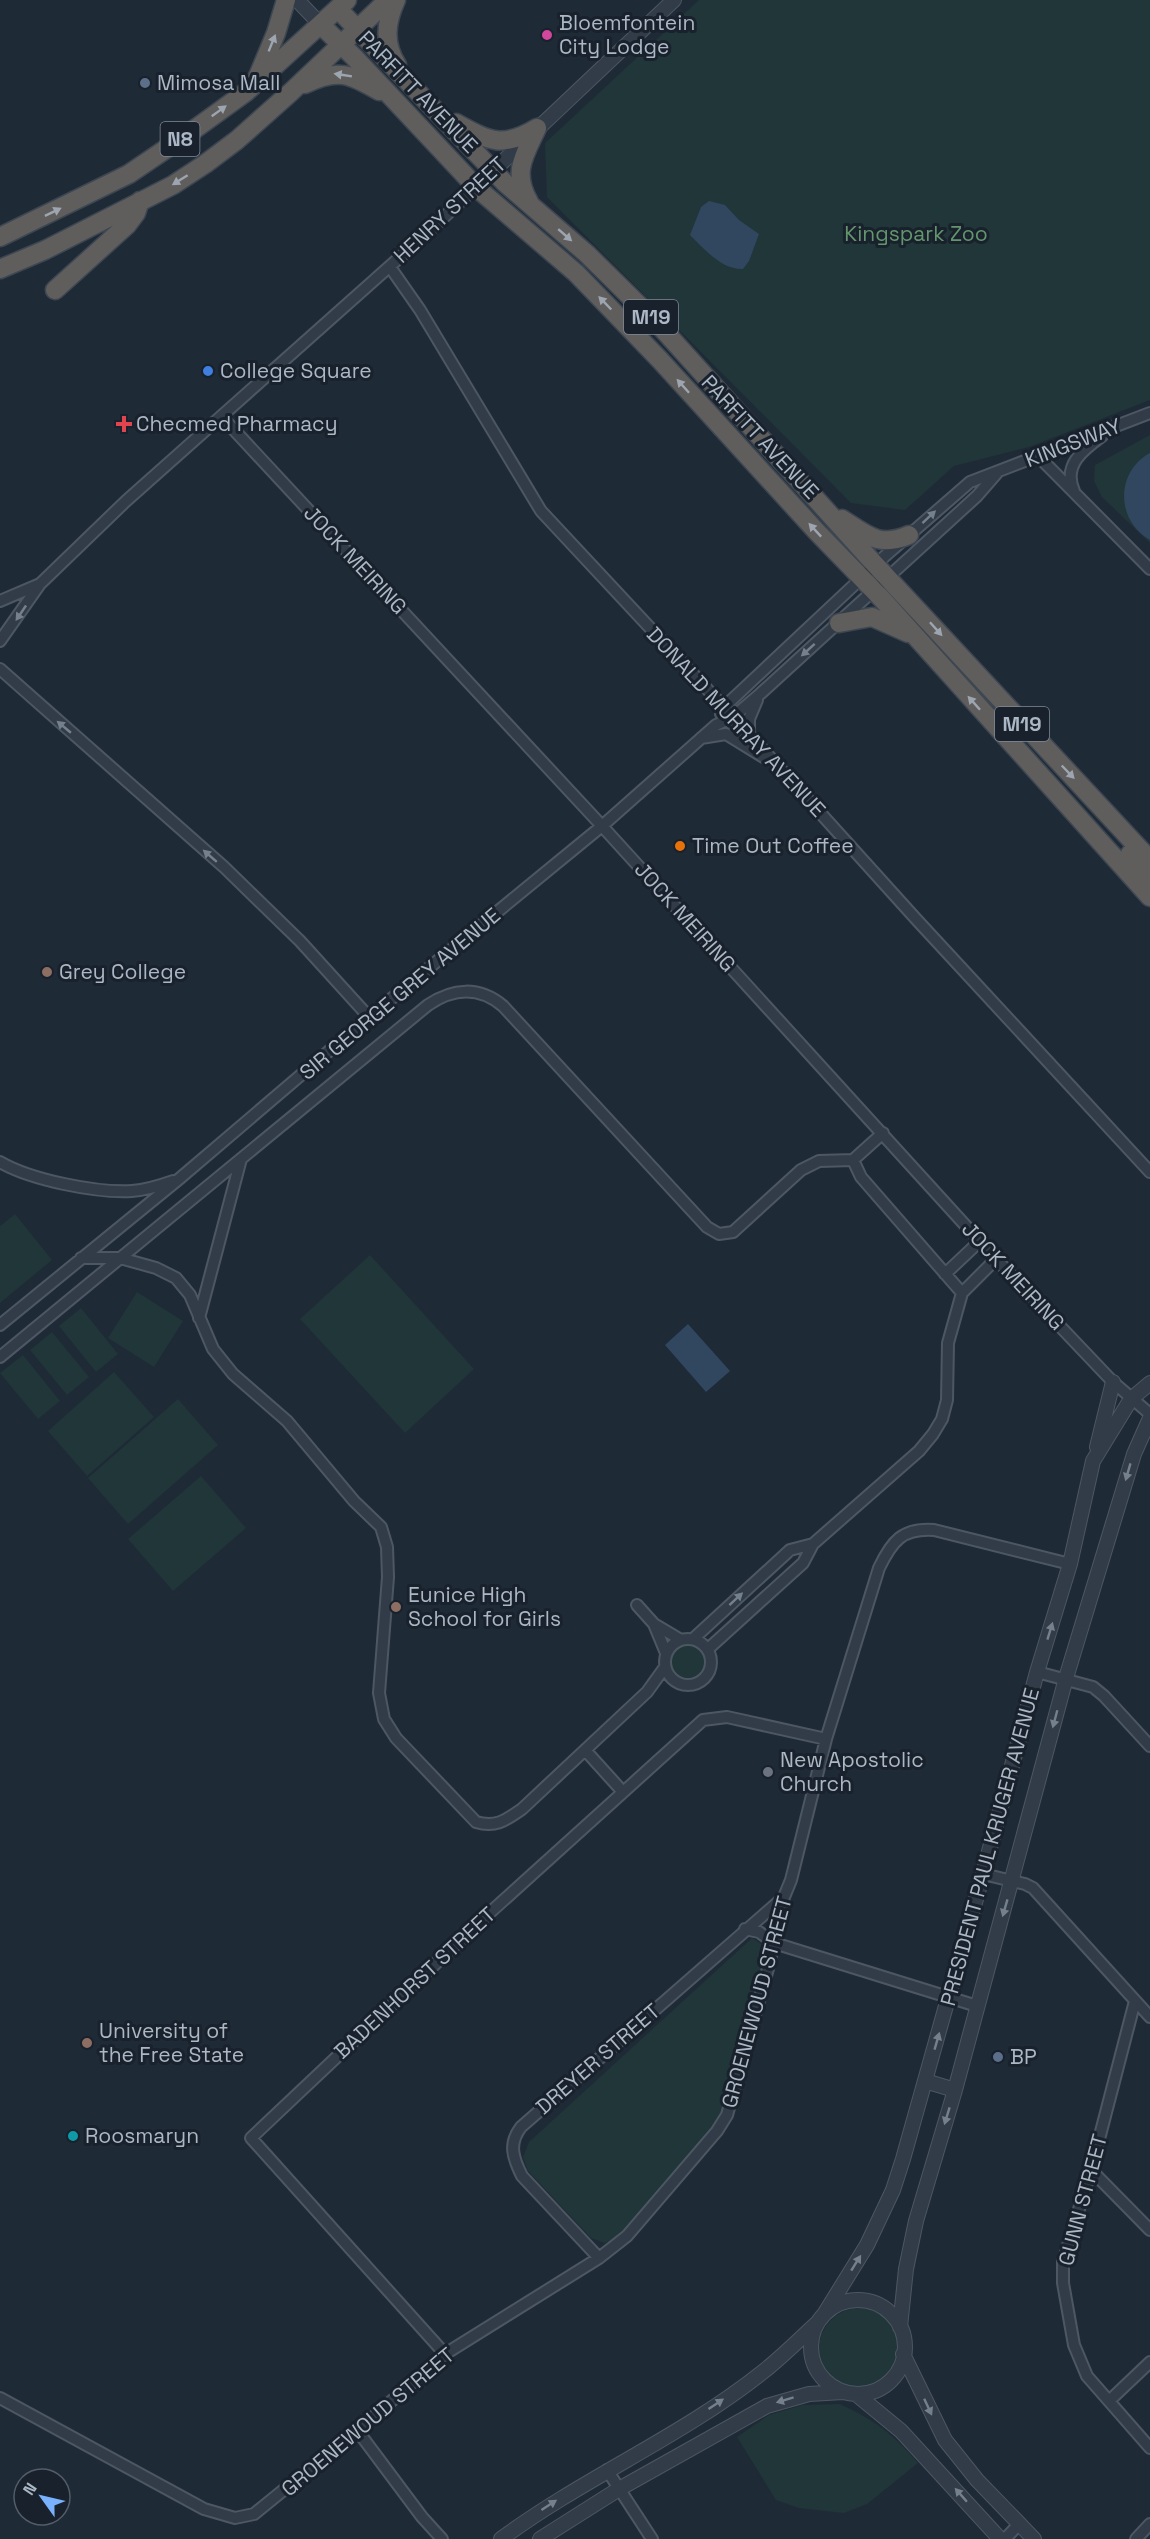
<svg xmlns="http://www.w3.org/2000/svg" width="1150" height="2539" font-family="'Space Grotesk',sans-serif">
<rect width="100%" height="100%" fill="#1f2a37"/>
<path fill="#213638" d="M 699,0 L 1150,0 L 1150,400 L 1029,447 L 954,466 L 905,510 L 851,503 L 547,197 L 545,143 Z
M 1150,435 L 1150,543 L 1102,497 L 1094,481 L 1095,465 Z
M 15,1214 L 52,1260 L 0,1303 L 0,1226 Z
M 370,1255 L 474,1369 L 405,1433 L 300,1319 Z
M 137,1292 L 183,1321 L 154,1367 L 108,1338 Z
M 81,1308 L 118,1354 L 96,1372 L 59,1326 Z
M 52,1332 L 89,1377 L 67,1395 L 30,1350 Z
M 23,1355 L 60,1401 L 38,1419 L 0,1373 Z
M 114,1372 L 154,1417 L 87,1476 L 48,1431 Z
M 178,1399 L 218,1445 L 128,1524 L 88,1478 Z
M 201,1476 L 246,1528 L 173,1591 L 128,1539 Z
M671 1661a17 17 0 1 1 34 0a17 17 0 1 1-34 0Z
M 752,1938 L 769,1949 L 720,2123 L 620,2235 L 605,2243 L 591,2238 L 528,2171 L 523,2157 L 529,2142 Z
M819 2349a41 41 0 1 1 82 0a41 41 0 1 1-82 0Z
M 840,2404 C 876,2421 892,2433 918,2463 L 867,2504 L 844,2513 L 799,2508 L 776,2500 L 737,2437 L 769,2415 L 803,2405 Z"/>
<path fill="#31465f" d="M 709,201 L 725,205 L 739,220 L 759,234 L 749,261 L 743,269 C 722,270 704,249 690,235 L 701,207 Z
M 1150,453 L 1150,540 C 1116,521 1115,472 1150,453 Z
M 688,1324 L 730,1371 L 706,1392 L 665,1345 Z"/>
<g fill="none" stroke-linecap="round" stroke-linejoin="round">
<g stroke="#4d5763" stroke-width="14">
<path id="minor" d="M 390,267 L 420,310 L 541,511 L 749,734 L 916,919 L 1150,1172
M 222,417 L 602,826 L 996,1259 L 1113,1382 L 1150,1414
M 1039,457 L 1150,569
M 1074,491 C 1062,465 1084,449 1102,436
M 0,601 L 40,584
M 0,641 L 40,584 L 126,501 L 426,234 L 494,170
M 0,669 L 224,867 L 300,941 L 369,1017
M 721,714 L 724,707 L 885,556 L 970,482 L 1150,413
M 749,734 L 749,719 L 757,700
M 701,738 L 726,734 L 765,758
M 853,1160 L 861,1177 L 962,1293
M 0,1162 C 31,1180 96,1193 132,1191 C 146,1190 159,1186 173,1181
M 81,1258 L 120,1258 L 156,1268 L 176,1278 L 190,1295 L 213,1349 L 233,1374 L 287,1421 L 354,1501 L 381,1527 L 387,1547 L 388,1577 L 379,1693 L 384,1719 L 396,1738 L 476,1822 C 496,1828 506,1820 522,1809 L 647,1692 L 665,1667
M 945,1274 L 980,1241
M 199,1318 L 241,1159
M 0,1325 L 179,1179 L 369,1017 L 602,826 L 716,725 L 733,717 L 760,694 L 977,496 L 997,473
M 0,1357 L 428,1005 C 453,988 479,986 503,1006 L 707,1227 L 719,1234 L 733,1232 L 801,1170 L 819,1161 L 853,1160 L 883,1133
M 637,1605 L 654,1624 L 681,1640
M 654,1624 L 666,1653
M665 1662a23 23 0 1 1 46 0a23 23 0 1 1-46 0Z
M 693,1639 L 790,1550 L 813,1544
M 708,1649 L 803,1563 L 813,1544 L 919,1451 L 933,1434 L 942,1419 L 947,1400 L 948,1343 L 962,1293 L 996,1259
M 1037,1672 L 1093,1687 L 1104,1696 L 1150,1746
M 585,1750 L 623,1792
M 983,1874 L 1025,1884 L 1033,1888 L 1150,2017
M 745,1929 L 759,1932 L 774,1943 L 977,2006
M 1135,2001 L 1091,2170 L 1063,2262 L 1063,2283 L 1074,2345 L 1087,2376 L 1150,2448
M 1091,2170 L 1150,2230
M 599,2258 L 522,2176 C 513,2158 508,2144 521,2127 L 784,1897
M 445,2354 L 251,2138 L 485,1917 L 703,1720 L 727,1717 L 826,1739
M 0,2398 L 204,2509 L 235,2518 L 254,2514 L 371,2419 L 445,2354 L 599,2258 L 627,2236 L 717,2131 L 727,2115 L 769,1965 L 784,1897 L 791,1880 L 826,1739 L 879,1568 C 892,1541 902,1528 934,1530 L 1070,1564
M 1109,2401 L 1150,2362
M 357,2430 L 422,2517 L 442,2539
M 607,2470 L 652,2539
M 1005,2539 L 1020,2523
M 1136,2539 L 1150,2524"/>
</g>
<g stroke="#4d5763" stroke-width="16">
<path id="tertiary" d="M 297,0 L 321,25
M 494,170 L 674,0
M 1097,1447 L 1113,1382
M 925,2081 L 955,2090
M811 2347a47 47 0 1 1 94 0a47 47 0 1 1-94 0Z
M 825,2313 L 867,2245 L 893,2190 L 903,2159 L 983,1874 L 1037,1672 L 1070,1564 L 1093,1461 L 1131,1399 L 1150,1383
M 900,2327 L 906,2269 L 916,2221 L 955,2090 L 1066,1678 L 1134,1454 L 1150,1418
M 903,2354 L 945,2440 L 977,2480 L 1034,2539
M 856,2394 L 901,2431 L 1000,2539
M 501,2539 C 585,2477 683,2436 764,2371 C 784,2355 801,2338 819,2321
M 540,2539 L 619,2489 L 767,2406 L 809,2394 L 843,2392"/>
</g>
<g stroke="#3d4752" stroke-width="21">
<path id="trunk" d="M 396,0 C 386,22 383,43 397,65
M 338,9 L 505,183 L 587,254 L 659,325 L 870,559 L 1150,860
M 321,25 L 354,57 L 477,188 L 576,273 L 660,360 L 817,532 L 882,599 L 1150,897
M 256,81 L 276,33 L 286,0
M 305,84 C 338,68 350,74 379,91
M 456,123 C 489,141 502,149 537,128
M 529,202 C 512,172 524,156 537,128
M 0,237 L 129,174 L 188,134 L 246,92 L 347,0
M 0,269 L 45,250 L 173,185 L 205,164 L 237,140 L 291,92 L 388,0
M 55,290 L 127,225 L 136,213 L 140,201
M 842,519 C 867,535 879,548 909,535
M 839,623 L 872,617 L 908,633
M 1130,854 L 1150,876"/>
</g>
<use href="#minor" stroke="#323c48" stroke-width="10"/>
<use href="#tertiary" stroke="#323c48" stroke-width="14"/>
<use href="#trunk" stroke="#5f5e5c" stroke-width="18"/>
</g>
<defs><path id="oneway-solid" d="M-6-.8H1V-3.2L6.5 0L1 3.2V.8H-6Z" transform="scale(1.5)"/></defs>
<g fill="#9da5b0">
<use href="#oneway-solid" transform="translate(272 43) rotate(-68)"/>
<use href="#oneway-solid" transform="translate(343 75) rotate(-171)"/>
<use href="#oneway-solid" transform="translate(219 111) rotate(-36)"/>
<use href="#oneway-solid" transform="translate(180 180) rotate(148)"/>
<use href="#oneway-solid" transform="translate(53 212) rotate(-26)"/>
<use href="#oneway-solid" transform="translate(565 235) rotate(41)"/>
<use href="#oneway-solid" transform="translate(605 303) rotate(-134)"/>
<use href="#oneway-solid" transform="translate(683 386) rotate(-132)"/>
<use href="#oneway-solid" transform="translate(815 530) rotate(-133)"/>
<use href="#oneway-solid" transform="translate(936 629) rotate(48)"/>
<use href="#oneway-solid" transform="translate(974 703) rotate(-132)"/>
<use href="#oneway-solid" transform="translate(1068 772) rotate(46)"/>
</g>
<g fill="#75808d">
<use href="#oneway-solid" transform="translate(929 517) rotate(-43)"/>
<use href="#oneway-solid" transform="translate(21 613) rotate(124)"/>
<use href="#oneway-solid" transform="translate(808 650) rotate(138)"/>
<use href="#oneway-solid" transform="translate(64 727) rotate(-140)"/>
<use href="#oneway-solid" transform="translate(210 856) rotate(-139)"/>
<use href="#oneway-solid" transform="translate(1128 1472) rotate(106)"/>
<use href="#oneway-solid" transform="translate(736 1599) rotate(-43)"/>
<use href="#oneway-solid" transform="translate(1050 1631) rotate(-73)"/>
<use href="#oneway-solid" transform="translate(1055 1719) rotate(105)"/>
<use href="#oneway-solid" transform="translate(1005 1908) rotate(106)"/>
<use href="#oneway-solid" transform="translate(937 2041) rotate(-74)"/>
<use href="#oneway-solid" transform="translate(947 2116) rotate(107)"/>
<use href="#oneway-solid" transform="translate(856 2263) rotate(-58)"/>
<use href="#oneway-solid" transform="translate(785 2400) rotate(163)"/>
<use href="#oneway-solid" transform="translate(716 2404) rotate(-34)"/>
<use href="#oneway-solid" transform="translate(928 2407) rotate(65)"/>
<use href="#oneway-solid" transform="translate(961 2495) rotate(-131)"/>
<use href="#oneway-solid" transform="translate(549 2505) rotate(-33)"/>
</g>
<circle fill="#d1479c" stroke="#18212c" stroke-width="2" cx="547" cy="35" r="6"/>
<g fill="#5c6f8a" stroke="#18212c" stroke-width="2">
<circle cx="145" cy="83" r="6"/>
<circle cx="998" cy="2057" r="6"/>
</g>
<circle fill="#3f7fe0" stroke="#18212c" stroke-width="2" cx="208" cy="371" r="6"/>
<path fill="#e0444e" stroke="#18212c" stroke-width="2" d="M121 415h6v6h6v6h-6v6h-6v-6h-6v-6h6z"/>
<circle fill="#e8710a" stroke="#18212c" stroke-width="2" cx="680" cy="846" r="6"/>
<g fill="#8d6e63" stroke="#18212c" stroke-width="2">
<circle cx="47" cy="972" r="6"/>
<circle cx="396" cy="1607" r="6"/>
<circle cx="87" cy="2043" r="6"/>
</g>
<circle fill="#6b7280" stroke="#18212c" stroke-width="2" cx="768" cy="1772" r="6"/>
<circle fill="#0f9aa8" stroke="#18212c" stroke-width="2" cx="73" cy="2136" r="6"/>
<g text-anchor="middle" stroke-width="6" stroke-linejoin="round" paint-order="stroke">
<g fill="#18212c" stroke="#808a97" stroke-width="1.5">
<rect x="160.5" y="122" width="39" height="34" rx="4.5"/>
<rect x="624" y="300" width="54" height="34" rx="4.5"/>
<rect x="995" y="707" width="54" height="34" rx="4.5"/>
</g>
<g font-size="20" font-weight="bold" fill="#acb7c5">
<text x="180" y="146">N8</text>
<text x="651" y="324">M19</text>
<text x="1022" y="731">M19</text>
</g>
<g font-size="21" fill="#acb7c5" stroke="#18212c" text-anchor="start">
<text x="559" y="30">Bloemfontein<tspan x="559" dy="24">City Lodge</tspan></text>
<text x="157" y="90">Mimosa Mall</text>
<text x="220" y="378">College Square</text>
<text x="136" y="431">Checmed Pharmacy</text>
<text x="692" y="853">Time Out Coffee</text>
<text x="59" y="979">Grey College</text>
<text x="408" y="1602">Eunice High<tspan x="408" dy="24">School for Girls</tspan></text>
<text x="780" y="1767">New Apostolic<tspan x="780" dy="24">Church</tspan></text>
<text x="99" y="2038">University of<tspan x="99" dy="24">the Free State</tspan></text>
<text x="1010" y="2064">BP</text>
<text x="85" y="2143">Roosmaryn</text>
</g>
<g font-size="21" fill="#acb7c5" stroke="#18212c">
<text transform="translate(418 92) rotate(46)" y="7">PARFITT AVENUE</text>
<text transform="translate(450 210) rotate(-43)" y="7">HENRY STREET</text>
<text transform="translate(760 437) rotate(47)" y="7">PARFITT AVENUE</text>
<text transform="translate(1073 443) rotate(-21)" y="7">KINGSWAY</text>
<text transform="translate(355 560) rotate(47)" y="7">JOCK MEIRING</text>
<text transform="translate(736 722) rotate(47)" y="7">DONALD MURRAY AVENUE</text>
<text transform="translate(685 917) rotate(48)" y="7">JOCK MEIRING</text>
<text transform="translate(400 994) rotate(-40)" y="7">SIR GEORGE GREY AVENUE</text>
<text transform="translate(1013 1276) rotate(47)" y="7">JOCK MEIRING</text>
<text transform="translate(990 1847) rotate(-75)" y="7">PRESIDENT PAUL KRUGER AVENUE</text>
<text transform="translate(415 1983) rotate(-43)" y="7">BADENHORST STREET</text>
<text transform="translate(757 2002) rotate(-75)" y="7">GROENEWOUD STREET</text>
<text transform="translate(598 2059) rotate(-41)" y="7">DREYER STREET</text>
<text transform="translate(1083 2200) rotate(-75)" y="7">GUNN STREET</text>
<text transform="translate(368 2422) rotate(-40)" y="7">GROENEWOUD STREET</text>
</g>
<g font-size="21" fill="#63966d" stroke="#18212c">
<text x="916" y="241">Kingspark Zoo</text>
</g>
</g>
<g transform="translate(42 2497) rotate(304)"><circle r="28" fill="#18212c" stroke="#535d69" stroke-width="1.5"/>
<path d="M0-4.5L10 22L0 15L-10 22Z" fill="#7ab1fc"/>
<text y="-9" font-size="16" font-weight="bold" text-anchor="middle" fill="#acb7c5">N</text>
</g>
</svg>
